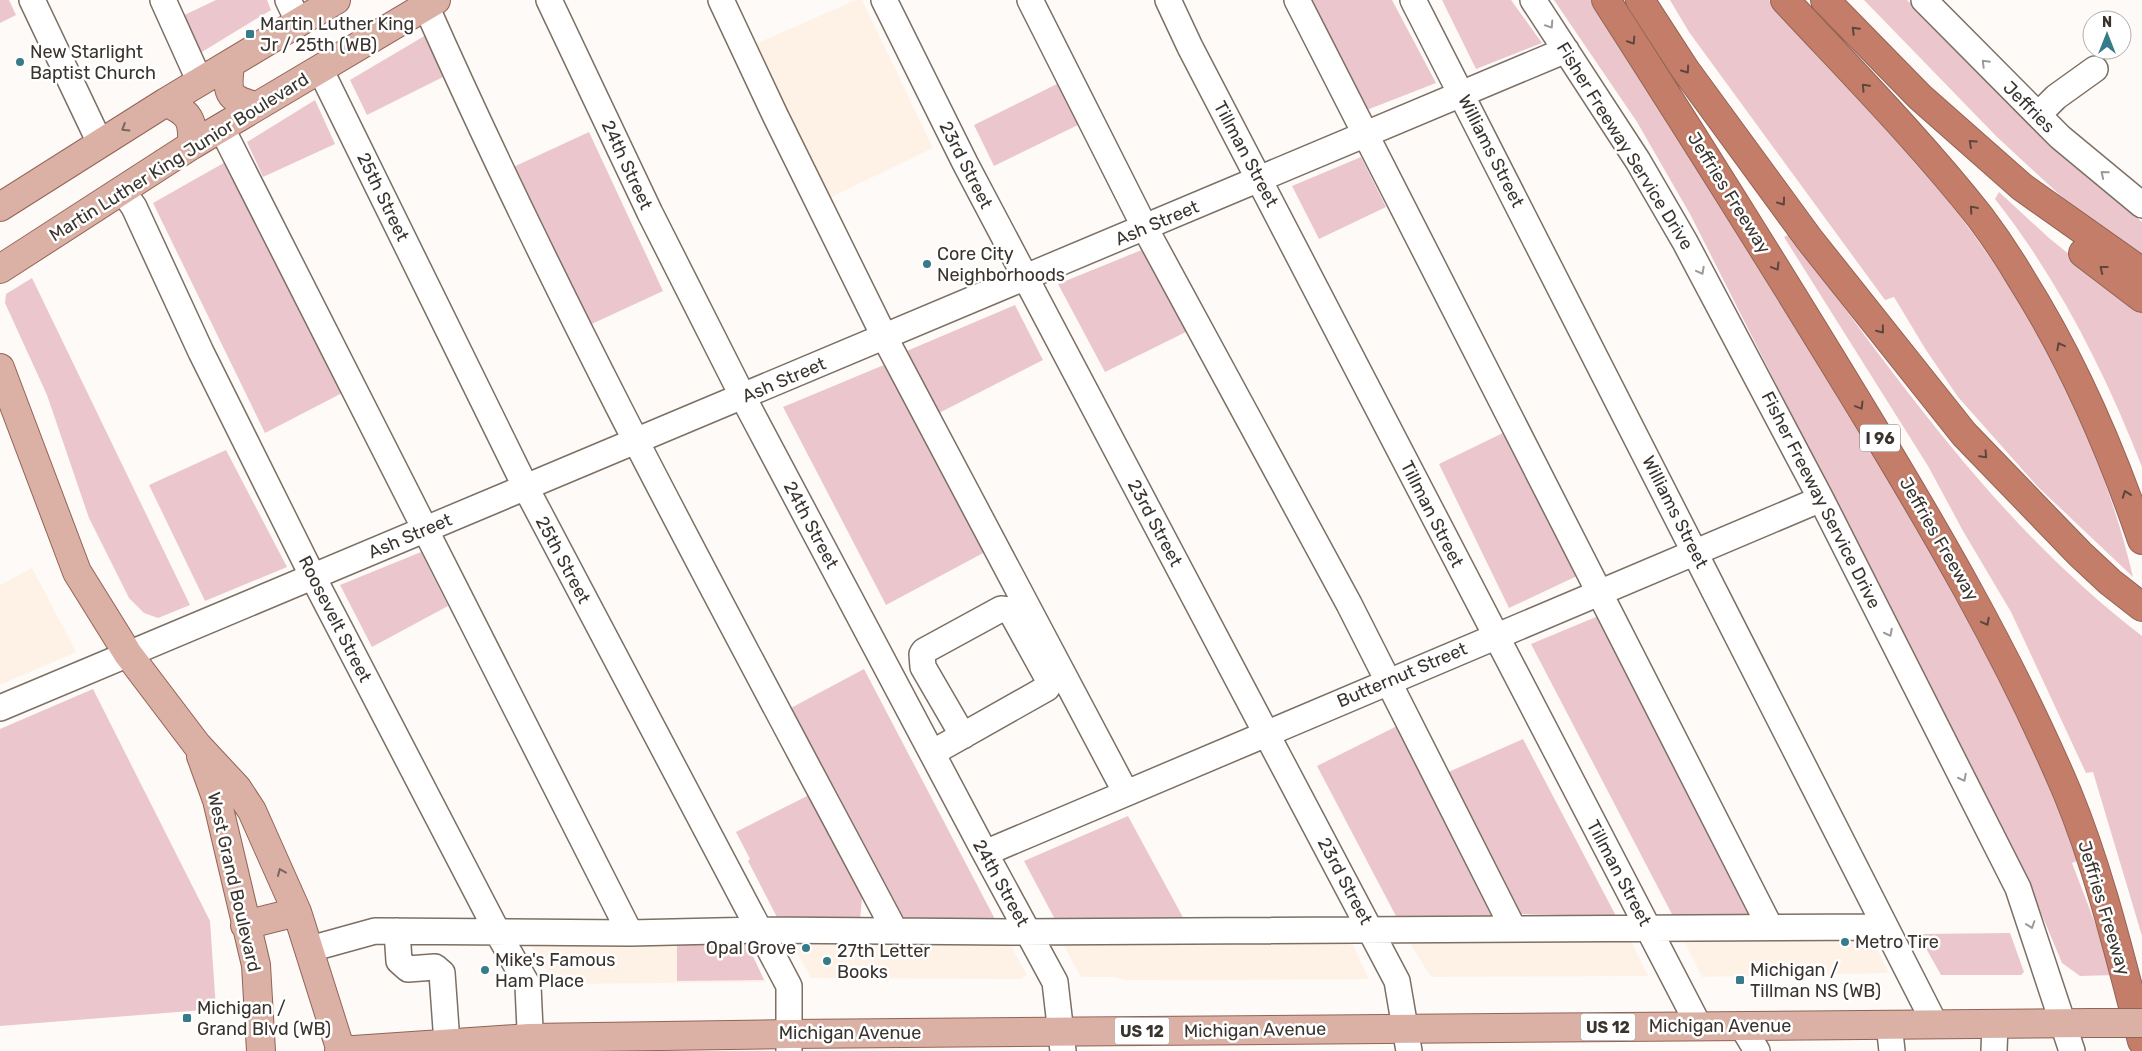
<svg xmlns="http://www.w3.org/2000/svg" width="2142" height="1051" font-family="Rubik,sans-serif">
<rect width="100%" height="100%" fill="#fdfaf8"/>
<path fill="#fef1e6" d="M 856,0 L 862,0 L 933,148 L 823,201 L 749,47 Z
M 32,568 L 76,652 L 0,685 L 0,585 Z
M 1627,933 L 1648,976 L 1431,977 L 1404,934 Z
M 1869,933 L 1889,973 L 1702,977 L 1682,937 Z
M 1348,935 L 1369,979 L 1126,980 L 1113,977 L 1081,977 L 1060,938 Z
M 790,939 L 1008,941 L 1027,975 L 1021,979 L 811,978 Z
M 744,940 L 766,982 L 554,984 L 529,941 Z"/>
<path fill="#ebc7cd" d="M 0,0 L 9,0 L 16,15 L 0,23 Z
M 216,0 L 267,0 L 271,10 L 197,55 L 178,18 Z
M 1304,0 L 1392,0 L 1436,83 L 1359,113 Z
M 1442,0 L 1511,0 L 1542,43 L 1476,69 Z
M 1554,0 L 1593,0 L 1897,494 L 1968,617 L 1996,669 L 2029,738 L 2055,799 L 2077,861 L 2072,863 L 2115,975 L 2080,976 L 2062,963 L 2029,884 L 2009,844 L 1690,214 L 1637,122 Z
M 1670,0 L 1769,0 C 1794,28 1819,57 1845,85 C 1884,127 1924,169 1959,215 C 2041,322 2102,446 2133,577 L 2038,487 L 1958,397 L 1926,350 L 1894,297 L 1885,300 L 1689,32 Z
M 1864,0 L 1907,0 L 2053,146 L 2142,222 L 2142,257 L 2062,197 L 1997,137 Z
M 426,35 L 443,77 L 367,115 L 350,80 Z
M 1061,82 L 1082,123 L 994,166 L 974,125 Z
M 315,100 L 335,144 L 263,177 L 247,142 Z
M 589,132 L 663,291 L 583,328 L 509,169 Z
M 1361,157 L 1386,207 L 1319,239 L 1292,186 Z
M 229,160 L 346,391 L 265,433 L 153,203 Z
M 1999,192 L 2049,238 L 2142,313 L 2142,467 C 2105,372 2058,279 1995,199 Z
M 1790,234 C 1896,377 1998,526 2142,636 L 2142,936 L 2093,772 L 2086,773 L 2011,612 L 1963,531 L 1928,466 L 1784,237 Z
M 1149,247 L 1190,330 L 1105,372 L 1058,284 Z
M 32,278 L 190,605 L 158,618 L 144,613 L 129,598 L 89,518 L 47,395 L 5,303 L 6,294 Z
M 1015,305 L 1043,360 L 935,415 L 902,353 Z
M 891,362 L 987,551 L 886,605 L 783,407 Z
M 1507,431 L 1577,576 L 1509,608 L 1439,464 Z
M 226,450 L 287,567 L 205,601 L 149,485 Z
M 421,552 L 448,606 L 372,647 L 340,585 Z
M 1603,614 L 1761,922 L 1675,920 L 1531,644 Z
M 864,669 L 997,923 L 900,924 L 787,710 Z
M 93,689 L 210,921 L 216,1009 L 0,1026 L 0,729 Z
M 1399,725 L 1501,920 L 1398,920 L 1317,766 Z
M 1523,739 L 1616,916 L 1515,914 L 1444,774 Z
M 811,794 L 863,888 L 860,920 L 780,923 L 748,861 L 750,859 L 736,832 Z
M 1128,816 L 1186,923 L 1058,925 L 1024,861 Z
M 2010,933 L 2024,972 L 2021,975 L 1941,975 L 1918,934 Z
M 677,941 L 746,941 L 764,980 L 677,981 Z"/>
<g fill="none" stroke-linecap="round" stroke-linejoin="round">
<g stroke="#7c6f63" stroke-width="28">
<path id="minor" d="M 32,0 L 100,143
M 163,0 L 200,82
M 288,0 L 299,23
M 549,0 L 650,213 L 743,397 L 985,853 L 1055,982 L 1063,1051
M 721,0 L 775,115 L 885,338 L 1126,793
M 884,0 L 965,163 L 1397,981 L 1409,1051
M 1030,0 L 1145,228 L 1349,604 L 1513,928
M 1168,0 L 1190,47 L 1699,1026
M 1297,0 L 1770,927
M 1413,0 L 1935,1024
M 1533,0 L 1638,161 L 1685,242 L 1821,499 L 2018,888 L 2072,1051
M 1924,0 L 2060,137 L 2142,205
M 426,6 C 566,322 733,626 895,931
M 320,69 L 526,488 L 789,986 L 789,1051
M 2038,115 L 2056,97 L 2095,69
M 221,127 L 630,933
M 122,190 L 134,207 L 201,352 L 313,577 L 498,933 L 528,986 L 531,1051
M 0,708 L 1566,50
M 932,753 L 1047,688 L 1047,677 L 1010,610 L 1001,609 L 924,651 L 922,654 L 923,667 L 963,736
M 985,853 L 1821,499
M 397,931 L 399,961 L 408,969 L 435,967 L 442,973 L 447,1043
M 310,949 L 375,931 L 630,933 L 760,930 L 1010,932 L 1885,927
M 1889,1024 L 1892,1051
M 1742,1026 L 1757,1051
M 1994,1051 L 1995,1024"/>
</g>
<g stroke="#936355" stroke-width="30">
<path id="major" d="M 230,64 C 227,92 226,98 255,106
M 166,102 C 190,114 193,119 192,145
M 0,207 L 166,102 L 336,0
M 0,269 L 192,145 L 436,0
M 0,368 L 77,572 L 128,654 L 197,745 L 237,788 L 252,811 L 297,912 L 341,1051
M 201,756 L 217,800 L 256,965 L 261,1051
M 245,925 L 297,912
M 339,1051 L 529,1038 L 790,1034 L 2091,1023"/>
</g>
<g stroke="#936355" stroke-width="30">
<path id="highway" d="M 1606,0 C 1690,131 1773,263 1854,396 C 1932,524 2008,653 2067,792 C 2100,872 2120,957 2142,1041
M 1640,0 L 1684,68 L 1809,239 L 1964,434 L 2080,554 L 2110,582 L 2142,607
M 1785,0 C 1851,71 1920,141 1980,217 C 1995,237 2009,258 2022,280 C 2073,361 2111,449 2142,540
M 1825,0 L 1920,97 L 2022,187 L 2142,272
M 2083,253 L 2142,298"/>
</g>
<use href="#minor" stroke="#fff" stroke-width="25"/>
<use href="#major" stroke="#dbb1a5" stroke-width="28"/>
<use href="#highway" stroke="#c37d69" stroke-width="28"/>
<g stroke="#936355" stroke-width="30" stroke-linecap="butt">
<path id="major-bridge" d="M 2091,1023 L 2142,1023"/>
</g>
<use href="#major-bridge" stroke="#dbb1a5" stroke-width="28"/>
</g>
<defs><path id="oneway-chevron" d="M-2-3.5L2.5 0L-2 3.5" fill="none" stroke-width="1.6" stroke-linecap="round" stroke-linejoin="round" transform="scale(1.25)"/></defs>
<g stroke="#9c9a97">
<use href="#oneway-chevron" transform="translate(1550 25) rotate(57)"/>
<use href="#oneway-chevron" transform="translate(1985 63) rotate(-135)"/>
<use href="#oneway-chevron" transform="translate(2104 174) rotate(-140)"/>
<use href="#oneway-chevron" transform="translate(1701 271) rotate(62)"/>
<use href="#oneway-chevron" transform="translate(1889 633) rotate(63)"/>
<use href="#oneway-chevron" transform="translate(1963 778) rotate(63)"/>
<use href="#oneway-chevron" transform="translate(2031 925) rotate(71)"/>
</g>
<g stroke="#5c463e">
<use href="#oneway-chevron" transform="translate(1855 30) rotate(-135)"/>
<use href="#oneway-chevron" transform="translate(1632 41) rotate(57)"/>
<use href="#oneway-chevron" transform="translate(1686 70) rotate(55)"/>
<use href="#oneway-chevron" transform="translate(1865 87) rotate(-133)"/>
<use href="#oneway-chevron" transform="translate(1972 143) rotate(-138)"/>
<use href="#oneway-chevron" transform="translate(1782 202) rotate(54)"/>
<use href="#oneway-chevron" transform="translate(1973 209) rotate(-131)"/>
<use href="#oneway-chevron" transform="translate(1776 267) rotate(59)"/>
<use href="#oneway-chevron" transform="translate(2103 269) rotate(-142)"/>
<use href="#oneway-chevron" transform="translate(1881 330) rotate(51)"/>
<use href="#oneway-chevron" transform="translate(2060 346) rotate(-118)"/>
<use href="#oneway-chevron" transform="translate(1860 406) rotate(59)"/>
<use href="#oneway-chevron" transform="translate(1984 455) rotate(47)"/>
<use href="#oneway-chevron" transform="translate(2126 494) rotate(-110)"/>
<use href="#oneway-chevron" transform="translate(1986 622) rotate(62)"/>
</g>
<g stroke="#7a665e">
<use href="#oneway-chevron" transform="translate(125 128) rotate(148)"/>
<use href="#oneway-chevron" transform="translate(281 872) rotate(-113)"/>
</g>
<g fill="#367b89" stroke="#fff" stroke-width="2">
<rect x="245" y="29" width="10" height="10" rx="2.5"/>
<circle cx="20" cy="62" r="5"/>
<circle cx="927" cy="264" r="5"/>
<circle cx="1845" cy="942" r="5"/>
<circle cx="806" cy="948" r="5"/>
<circle cx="827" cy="961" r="5"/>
<circle cx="485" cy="970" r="5"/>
<rect x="1735" y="975" width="10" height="10" rx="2.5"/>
<rect x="182" y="1013" width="10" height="10" rx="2.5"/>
</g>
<g text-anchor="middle" stroke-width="5" stroke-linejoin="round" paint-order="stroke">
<g fill="#fff" stroke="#75716d" stroke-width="1">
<rect x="1860" y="424.5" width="40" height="27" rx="4"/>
<rect x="1580.5" y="1013.5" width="55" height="27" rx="4"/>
<rect x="1114.5" y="1017.5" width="55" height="27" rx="4"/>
</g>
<g font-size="16" font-weight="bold" fill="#3a342f">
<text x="1880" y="444">I 96</text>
<text x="1608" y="1033">US 12</text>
<text x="1142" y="1037">US 12</text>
</g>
<g font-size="18" fill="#3a342f" stroke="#fff" text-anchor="start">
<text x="260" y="30">Martin Luther King<tspan x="260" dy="21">Jr / 25th (WB)</tspan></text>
<text x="30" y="58">New Starlight<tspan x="30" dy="21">Baptist Church</tspan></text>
<text x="937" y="260">Core City<tspan x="937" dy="21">Neighborhoods</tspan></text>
<text x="1855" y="948">Metro Tire</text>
<text x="796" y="954" text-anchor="end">Opal Grove</text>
<text x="837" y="957">27th Letter<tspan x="837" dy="21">Books</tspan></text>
<text x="495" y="966">Mike's Famous<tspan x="495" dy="21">Ham Place</tspan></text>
<text x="1750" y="976">Michigan /<tspan x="1750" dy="21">Tillman NS (WB)</tspan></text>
<text x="197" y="1014">Michigan /<tspan x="197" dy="21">Grand Blvd (WB)</tspan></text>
</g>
<g font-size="18" fill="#3a342f" stroke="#fff">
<text transform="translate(2029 107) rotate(45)" y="6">Jeffries</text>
<text transform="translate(1625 146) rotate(58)" y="6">Fisher Freeway Service Drive</text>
<text transform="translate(1491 151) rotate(63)" y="6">Williams Street</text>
<text transform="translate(1246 154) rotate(62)" y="6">Tillman Street</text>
<text transform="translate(179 157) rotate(-32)" y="6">Martin Luther King Junior Boulevard</text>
<text transform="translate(627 165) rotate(65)" y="6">24th Street</text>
<text transform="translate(966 165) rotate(63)" y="6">23rd Street</text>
<text transform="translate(1729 193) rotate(58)" y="6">Jeffries Freeway</text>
<text transform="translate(383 197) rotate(64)" y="6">25th Street</text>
<text transform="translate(1157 223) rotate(-23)" y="6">Ash Street</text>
<text transform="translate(784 380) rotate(-23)" y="6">Ash Street</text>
<text transform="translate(1821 500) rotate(63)" y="6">Fisher Freeway Service Drive</text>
<text transform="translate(1675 512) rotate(63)" y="6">Williams Street</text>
<text transform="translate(1432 514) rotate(63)" y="6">Tillman Street</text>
<text transform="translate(1155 523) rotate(62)" y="6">23rd Street</text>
<text transform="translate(811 525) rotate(62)" y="6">24th Street</text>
<text transform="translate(410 536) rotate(-23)" y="6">Ash Street</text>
<text transform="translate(1939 539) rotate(60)" y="6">Jeffries Freeway</text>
<text transform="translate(563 560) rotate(62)" y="6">25th Street</text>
<text transform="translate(335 619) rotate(63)" y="6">Roosevelt Street</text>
<text transform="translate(1402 675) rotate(-23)" y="6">Butternut Street</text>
<text transform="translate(1619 873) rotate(62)" y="6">Tillman Street</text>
<text transform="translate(1345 881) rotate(62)" y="6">23rd Street</text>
<text transform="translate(234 882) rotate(77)" y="6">West Grand Boulevard</text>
<text transform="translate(1001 883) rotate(61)" y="6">24th Street</text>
<text transform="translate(2104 908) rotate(73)" y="6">Jeffries Freeway</text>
<text x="1720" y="1032">Michigan Avenue</text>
<text transform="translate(1255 1030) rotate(-1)" y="6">Michigan Avenue</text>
<text x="850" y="1039">Michigan Avenue</text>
</g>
</g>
<g transform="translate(2107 35)"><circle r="24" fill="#ffffff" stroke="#b0aeac"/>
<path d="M0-4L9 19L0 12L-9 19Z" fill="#367b89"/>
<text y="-8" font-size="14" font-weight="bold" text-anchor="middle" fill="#3a342f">N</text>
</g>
</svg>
